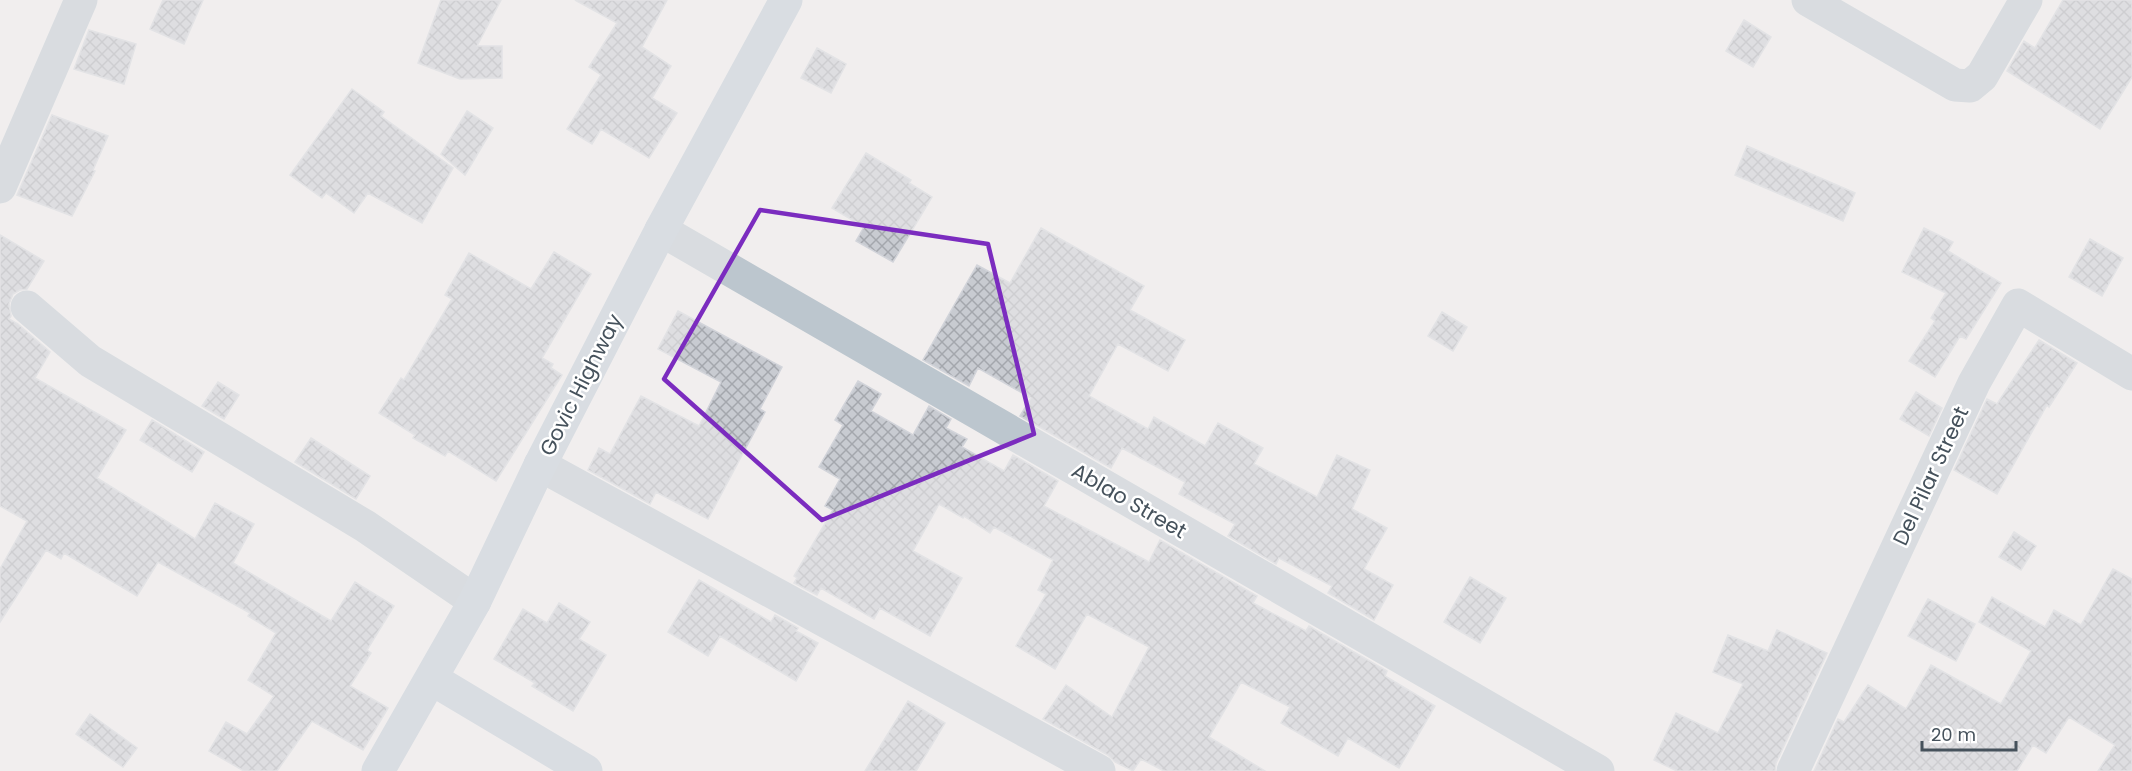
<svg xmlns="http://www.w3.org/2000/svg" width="2132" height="771" font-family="Poppins,sans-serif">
<defs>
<pattern id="building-cross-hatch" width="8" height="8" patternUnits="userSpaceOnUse" patternTransform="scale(1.5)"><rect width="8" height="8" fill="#c8cbd1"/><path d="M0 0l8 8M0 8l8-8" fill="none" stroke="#a4a7ad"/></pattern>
</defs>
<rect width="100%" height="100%" fill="#f1eeee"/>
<path fill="url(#building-cross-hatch)" stroke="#d2d4da" stroke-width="1.5" d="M 163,0 L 203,0 L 184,44 L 150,29 Z
M 441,0 L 501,0 L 477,46 L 502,46 L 502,78 L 460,79 L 418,63 Z
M 575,0 L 667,0 L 642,47 L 671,66 L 652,98 L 677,113 L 649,158 L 601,129 L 592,144 L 567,129 L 601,75 L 589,67 L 617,23 Z
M 2063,0 L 2132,0 L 2132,77 L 2100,129 L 2007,71 L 2024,41 L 2035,48 Z
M 1744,20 L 1771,37 L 1753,67 L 1726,51 Z
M 89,30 L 136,44 L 124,84 L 74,69 Z
M 817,48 L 846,64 L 831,93 L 801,78 Z
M 352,89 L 384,112 L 381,116 L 453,168 L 422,223 L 368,193 L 354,213 L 326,193 L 322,198 L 290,175 Z
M 467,111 L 493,128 L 465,175 L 441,154 Z
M 52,115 L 108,136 L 93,170 L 95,171 L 72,216 L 17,195 Z
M 1747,146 L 1855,193 L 1843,221 L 1735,175 Z
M 866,153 L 911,180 L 909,183 L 932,197 L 893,262 L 856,241 L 864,227 L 832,208 Z
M 1041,228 L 1144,286 L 1130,310 L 1185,340 L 1168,371 L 1118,344 L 1089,396 L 1148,429 L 1154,417 L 1205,446 L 1218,423 L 1263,448 L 1254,464 L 1317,497 L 1337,455 L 1370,470 L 1352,509 L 1387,528 L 1364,569 L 1393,585 L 1374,620 L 1328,593 L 1332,586 L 1279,558 L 1276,564 L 1228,536 L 1235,524 L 1179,494 L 1185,482 L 1122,448 L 1111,468 L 1020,416 L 1031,398 L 978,368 L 969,386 L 923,360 L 977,265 L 1010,283 Z
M 1924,228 L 1953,242 L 1948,251 L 2001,283 L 1966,339 L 1960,336 L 1935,377 L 1909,361 L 1935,321 L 1931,318 L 1946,293 L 1902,272 Z
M 0,235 L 44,261 L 27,289 L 20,290 L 13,294 L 9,304 L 11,316 L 9,319 L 18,324 L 50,352 L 35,378 L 126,430 L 97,478 L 195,539 L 215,503 L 254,524 L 233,563 L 331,621 L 355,582 L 394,606 L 367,650 L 371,653 L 350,686 L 388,708 L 363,750 L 312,721 L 277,771 L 244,771 L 209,751 L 226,722 L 247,734 L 274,696 L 248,680 L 276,633 L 248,616 L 250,613 L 158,562 L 137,596 L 64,553 L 61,559 L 46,550 L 0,622 L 0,569 L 27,521 L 0,506 Z
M 2090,239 L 2123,258 L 2102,296 L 2069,277 Z
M 554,252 L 591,274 L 542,358 L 553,364 L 551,368 L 562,375 L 496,481 L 448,451 L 445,456 L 413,438 L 415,435 L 379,413 L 401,378 L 404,380 L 452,299 L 445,295 L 469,253 L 531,289 Z
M 678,311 L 782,367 L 760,409 L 765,412 L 708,519 L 656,492 L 650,504 L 588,470 L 599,448 L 610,454 L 641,396 L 699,426 L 721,382 L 658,349 Z
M 1442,312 L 1467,327 L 1453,351 L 1428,336 Z
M 2039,340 L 2077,363 L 2049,407 L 2047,405 L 1997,494 L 1954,470 L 1987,399 L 1997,404 Z
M 858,381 L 881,394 L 871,411 L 913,435 L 929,406 L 951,419 L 946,428 L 967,439 L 962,447 L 1004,471 L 1013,455 L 1058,481 L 1044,506 L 1149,562 L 1160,540 L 1257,596 L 1253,603 L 1306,631 L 1309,626 L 1387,671 L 1385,676 L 1435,706 L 1399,768 L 1348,738 L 1338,756 L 1281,723 L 1290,707 L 1241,682 L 1209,737 L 1265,771 L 1164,771 L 1141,759 L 1133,771 L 1115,762 L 1108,755 L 1043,719 L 1066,685 L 1112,717 L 1149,647 L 1087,614 L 1055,669 L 1016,646 L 1046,594 L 1038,590 L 1053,560 L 994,527 L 990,533 L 964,516 L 963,518 L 939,504 L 913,551 L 962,578 L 930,636 L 880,608 L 874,619 L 821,588 L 817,595 L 794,583 L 797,578 L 794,576 L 833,510 L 825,506 L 840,479 L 819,467 L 843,425 L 835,420 Z
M 218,382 L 239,395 L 224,419 L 202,406 Z
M 1916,392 L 1942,408 L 1929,436 L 1900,419 Z
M 152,420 L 204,452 L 192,472 L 140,440 Z
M 311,438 L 370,476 L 356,499 L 295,462 Z
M 2014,532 L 2036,546 L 2021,570 L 1999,557 Z
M 2113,569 L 2132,579 L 2132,771 L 2098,771 L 2115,745 L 2069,717 L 2046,753 L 2033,745 L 2017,771 L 1814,771 L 1838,719 L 1844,722 L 1868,685 L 1906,709 L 1931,665 L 2001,704 L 2031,651 L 1979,622 L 1992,597 L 2045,627 L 2054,610 L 2081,625 Z
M 1470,577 L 1506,598 L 1480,643 L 1444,622 Z
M 699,580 L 771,622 L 775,615 L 798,628 L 796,631 L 818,643 L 796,681 L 720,636 L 708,656 L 668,632 Z
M 1928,599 L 1975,624 L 1956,661 L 1908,636 Z
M 559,603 L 590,622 L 579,639 L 606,655 L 573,711 L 532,686 L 535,683 L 494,659 L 523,609 L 547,623 Z
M 1777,630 L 1827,653 L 1776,763 L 1775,771 L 1677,771 L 1654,760 L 1676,713 L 1718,733 L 1743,684 L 1713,672 L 1728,635 L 1768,651 Z
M 908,701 L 945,723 L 916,771 L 865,771 Z
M 90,714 L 137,748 L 123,767 L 76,734 Z"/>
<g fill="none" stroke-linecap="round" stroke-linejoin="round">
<path stroke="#bcc6ce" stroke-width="33" d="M 1808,0 L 1955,85 L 1970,86 L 1982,76 L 2026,0
M 0,187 L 81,0
M 661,230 L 1598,771
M 27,307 L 90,361 L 365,526 L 475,601
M 540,465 L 1099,771
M 1793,771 L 1974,383 L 2018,305 L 2132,374"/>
<path stroke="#bcc7d2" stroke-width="33" d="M 432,679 L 586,771
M 378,771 L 475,601 L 540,465 L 661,230 L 786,0"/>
</g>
<path d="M0 0H2132V771H0ZM 760,210 L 988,244 L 1034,434 L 822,520 L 664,379 Z" fill="#f1eeee" fill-opacity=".55" fill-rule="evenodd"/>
<path fill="none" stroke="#7b2cbf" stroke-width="4.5" stroke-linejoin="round" d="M 760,210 L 988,244 L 1034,434 L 822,520 L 664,379 Z"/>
<g text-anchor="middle" stroke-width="5" stroke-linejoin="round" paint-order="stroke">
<g font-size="21" fill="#46525c" stroke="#fff">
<text transform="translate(581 385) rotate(-63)" y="7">Govic Highway</text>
<text transform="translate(1931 476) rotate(-65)" y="7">Del Pilar Street</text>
<text transform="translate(1129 501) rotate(30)" y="7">Ablao Street</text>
</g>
</g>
<path d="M1922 741v9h94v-9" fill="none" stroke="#46525c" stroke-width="3"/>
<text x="1931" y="741" font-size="18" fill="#46525c" stroke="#ffffff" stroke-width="4.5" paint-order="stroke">20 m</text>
</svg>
